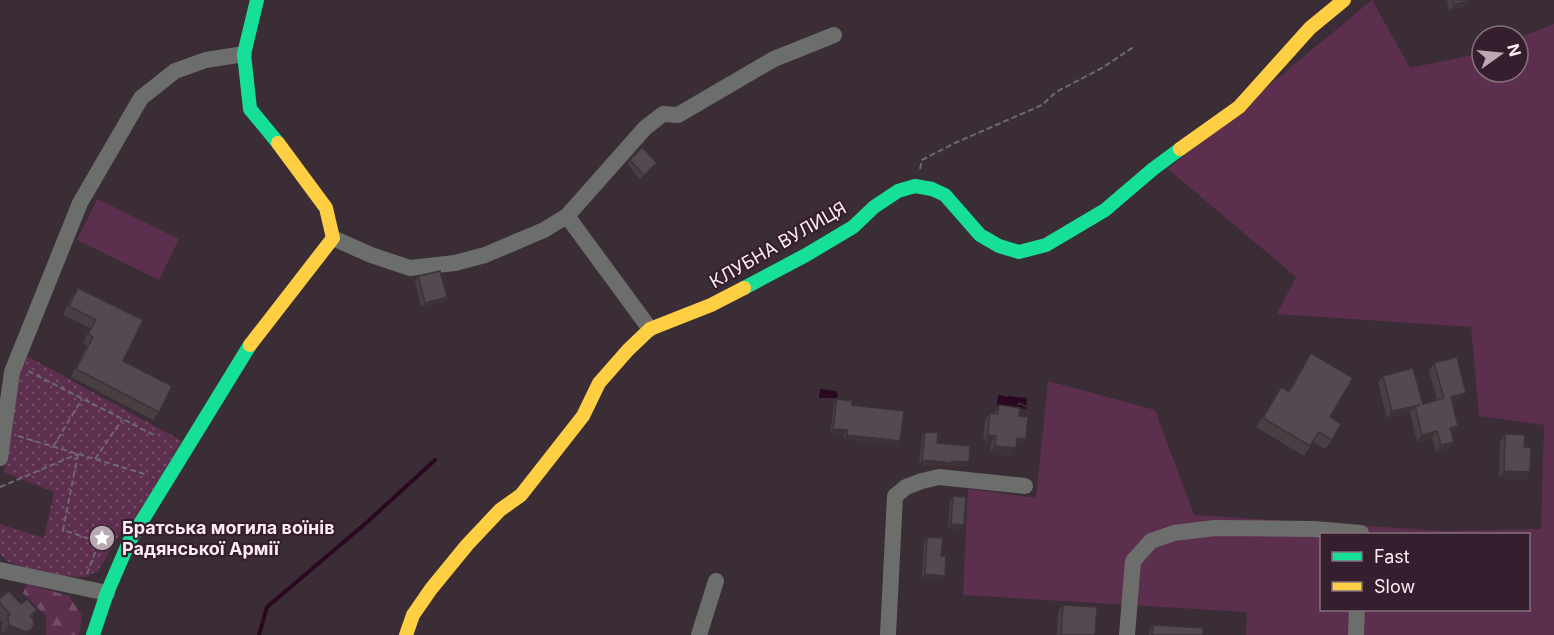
<svg xmlns="http://www.w3.org/2000/svg" width="1554" height="635" font-family="Inter,sans-serif">
<defs>
<pattern id="forest-firs" width="22" height="20" patternUnits="userSpaceOnUse" patternTransform="scale(1.5)"><rect width="22" height="20" fill="#5d2f4f"/><path d="M5 1l3.5 6h-7zM16 11l3.5 6h-7z" fill="#754d69"/></pattern>
<pattern id="park-dots" width="8" height="8" patternUnits="userSpaceOnUse" patternTransform="scale(1.5)"><rect width="8" height="8" fill="#5d2f4f"/><path d="M2 2h.1M6 6h.1" fill="none" stroke="#754d69" stroke-width="1.8" stroke-linecap="round"/></pattern>
<pattern id="water-ripples" width="26" height="14" patternUnits="userSpaceOnUse" patternTransform="scale(1.5)"><rect width="26" height="14" fill="#2a0821"/><path d="M2 4q2-2 4 0t4 0M15 11q2-2 4 0t4 0" fill="none" stroke="#4a2c42"/></pattern>
</defs>
<rect width="100%" height="100%" fill="#3a2d36"/>
<path fill="#5d2f4f" fill-rule="evenodd" d="M 1372,0 L 1410,68 L 1468,56 L 1482,51 L 1482,72 L 1518,72 L 1518,38 L 1554,24 L 1554,635 L 1246,635 L 1247,612 L 963,595 L 968,489 L 1036,498 L 1048,381 L 1155,410 L 1194,515 L 1446,531 L 1541,529 L 1544,425 L 1479,416 L 1471,327 L 1277,314 L 1296,277 L 1168,169 ZM 1322,534 L 1528,534 L 1528,610 L 1322,610 Z
M 97,199 L 179,239 L 159,280 L 77,240 Z"/>
<path fill="url(#forest-firs)" d="M 27,584 L 69,596 L 82,616 L 79,635 L 46,635 L 46,616 L 23,593 Z"/>
<path fill="url(#park-dots)" d="M 25,355 L 182,441 L 131,526 L 124,527 L 98,571 L 86,577 L 61,576 L 26,568 L 7,561 L 0,554 L 0,524 L 44,538 L 54,492 L 4,472 L 17,375 Z"/>
<path fill="url(#water-ripples)" d="M 820,389 L 836,391 L 838,395 L 837,398 L 819,398 Z
M 998,395 L 1027,398 L 1026,409 L 997,406 Z"/>
<g fill="none" stroke-linecap="round" stroke-linejoin="round">
<path stroke="#2a0821" stroke-width="4" d="M 259,635 L 267,607 L 365,524 L 435,460"/>
<path stroke="#6e696d" stroke-width="2" stroke-dasharray="6 3" stroke-linecap="butt" d="M 920,169 L 922,160 L 955,143 L 1042,105 L 1056,92 L 1102,68 L 1135,46
M 28,371 L 154,435
M 18,436 L 148,475
M 53,447 L 82,399
M 78,454 L 63,530 L 99,542 L 87,574
M 95,459 L 122,420
M 0,487 L 78,454"/>
<path stroke="#6c6e6c" stroke-width="16" d="M 567,216 L 650,329
M 333,238 L 371,255 L 410,268 L 455,263 L 485,255 L 544,230 L 567,216 L 645,128 L 663,114 L 678,115 L 774,59 L 834,35
M 0,458 L 12,372 L 80,203 L 141,98 L 175,71 L 206,60 L 244,54
M 0,570 L 107,593
M 699,635 L 716,581
M 888,635 L 895,496 L 906,487 L 922,481 L 939,477 L 1025,486
M 1127,635 L 1133,561 L 1151,541 L 1174,533 L 1215,528 L 1314,529 L 1361,533 L 1361,534
M 1356,635 L 1357,610"/>
<path stroke="#16e098" stroke-width="14" d="M 257,0 L 244,54 L 250,109 L 278,143
M 744,288 L 806,255 L 853,227 L 874,207 L 898,191 L 915,186 L 932,189 L 945,195 L 980,235 L 999,246 L 1019,252 L 1046,245 L 1105,210 L 1153,169 L 1180,149
M 93,635 L 107,593 L 129,542 L 250,345"/>
<path stroke="#ffcf43" stroke-width="14" d="M 1180,149 L 1239,107 L 1310,28 L 1344,0
M 250,345 L 333,238 L 326,208 L 278,143
M 406,635 L 413,615 L 431,589 L 467,545 L 500,510 L 521,495 L 583,416 L 599,383 L 628,350 L 650,329 L 711,305 L 744,288"/>
</g>
<path fill="#483f45" d="M 1447,0 L 1469,0 L 1464,7 L 1449,11 Z
M 630,160 L 653,168 L 640,180 L 627,164 Z
M 418,276 L 447,297 L 444,302 L 421,307 L 415,281 Z
M 78,288 L 123,361 L 159,412 L 153,420 L 71,377 L 87,345 L 83,343 L 90,328 L 63,315 L 72,296 Z
M 1311,353 L 1330,417 L 1332,440 L 1325,449 L 1313,442 L 1304,456 L 1256,427 L 1281,387 L 1288,391 Z
M 1434,363 L 1461,400 L 1452,402 L 1453,433 L 1452,433 L 1454,442 L 1449,449 L 1436,452 L 1432,438 L 1417,442 L 1410,413 L 1387,418 L 1378,383 L 1383,376 L 1423,404 L 1437,400 L 1429,370 Z
M 837,399 L 852,405 L 897,446 L 843,439 L 844,435 L 830,433 L 834,404 Z
M 999,405 L 1019,416 L 1026,439 L 1021,446 L 1016,446 L 1016,448 L 1011,456 L 990,453 L 991,443 L 983,442 L 985,420 L 990,413 L 994,413 Z
M 925,432 L 937,443 L 969,462 L 966,466 L 950,465 L 949,467 L 919,464 L 922,436 Z
M 1505,434 L 1524,447 L 1530,472 L 1525,479 L 1499,478 L 1500,442 Z
M 953,496 L 964,525 L 960,530 L 948,529 L 950,501 Z
M 927,537 L 941,556 L 945,576 L 942,581 L 922,579 L 924,542 Z
M 0,598 L 37,610 L 32,617 L 31,630 L 28,635 L 3,634 L 1,626 L 3,623 L 0,620 Z
M 1063,605 L 1095,635 L 1057,635 L 1058,612 Z
M 1153,625 L 1203,635 L 1149,635 L 1149,630 Z"/>
<path fill="#3b3338" d="M 1469,1 L 1464,7 L 1449,11 L 1454,4 Z
M 657,163 L 653,168 L 640,180 L 644,175 Z
M 447,297 L 444,302 L 421,307 L 425,303 Z
M 1466,393 L 1461,400 L 1446,404 L 1451,397 Z
M 1420,405 L 1415,406 L 1410,413 L 1387,418 L 1392,411 Z
M 1458,426 L 1453,433 L 1445,435 L 1450,428 Z
M 833,429 L 847,430 L 844,435 L 830,433 Z
M 1437,431 L 1432,438 L 1417,442 L 1422,435 Z
M 847,435 L 900,441 L 897,446 L 843,439 Z
M 988,435 L 996,436 L 991,443 L 983,442 Z
M 1017,438 L 1026,439 L 1021,446 L 1012,445 Z
M 1454,442 L 1449,449 L 1436,452 L 1441,445 Z
M 995,446 L 1016,448 L 1011,456 L 990,453 Z
M 922,460 L 952,461 L 969,462 L 966,466 L 950,465 L 949,467 L 919,464 Z
M 1504,471 L 1530,472 L 1525,479 L 1499,478 Z
M 951,524 L 964,525 L 960,530 L 948,529 Z
M 925,574 L 945,576 L 942,581 L 922,579 Z
M 9,625 L 31,630 L 28,635 L 3,634 Z"/>
<path fill="#544950" stroke="#3b3338" stroke-width="1.5" d="M 1453,0 L 1469,0 L 1469,1 L 1454,4 Z
M 642,147 L 657,163 L 644,175 L 630,160 Z
M 440,271 L 447,297 L 425,303 L 418,276 Z
M 78,288 L 143,320 L 123,361 L 172,386 L 159,412 L 76,369 L 93,337 L 88,334 L 96,320 L 69,306 Z
M 1311,353 L 1353,378 L 1330,417 L 1341,424 L 1332,440 L 1319,432 L 1310,446 L 1263,418 L 1281,387 L 1289,392 Z
M 1457,357 L 1466,393 L 1451,397 L 1458,426 L 1450,428 L 1454,442 L 1441,445 L 1437,431 L 1422,435 L 1415,406 L 1420,405 L 1392,411 L 1383,376 L 1413,368 L 1423,404 L 1444,398 L 1434,363 Z
M 837,399 L 852,401 L 852,405 L 904,411 L 900,441 L 847,435 L 847,430 L 833,429 Z
M 999,405 L 1020,408 L 1019,416 L 1028,417 L 1026,439 L 1017,438 L 1016,448 L 995,446 L 996,436 L 988,435 L 990,413 L 998,414 Z
M 925,432 L 938,433 L 937,443 L 970,446 L 969,462 L 952,461 L 952,463 L 922,460 Z
M 1505,434 L 1525,435 L 1524,447 L 1531,447 L 1530,472 L 1504,471 Z
M 953,496 L 966,497 L 964,525 L 951,524 Z
M 927,537 L 943,538 L 941,556 L 946,556 L 945,576 L 925,574 Z
M 9,591 L 21,604 L 27,599 L 37,610 L 30,616 L 33,619 L 34,625 L 31,630 L 26,632 L 9,625 L 8,616 L 10,614 L 0,603 L 0,598 Z
M 1063,605 L 1097,607 L 1095,635 L 1061,635 Z
M 1153,625 L 1203,628 L 1203,635 L 1152,635 Z"/>
<defs>
<g id="sight-disc" transform="scale(1.35)"><circle r="9.5" fill="#b9a9b3" stroke="#351e2d"/><path d="M0-6L1.8-2.2L6-1.7L2.9 1.2L3.7 5.4L0 3.3L-3.7 5.4L-2.9 1.2L-6-1.7L-1.8-2.2Z" fill="#fff"/></g>
</defs>
<g fill-rule="evenodd">
<use href="#sight-disc" x="102" y="538"/>
</g>
<g text-anchor="middle" stroke-width="4.5" stroke-linejoin="round" paint-order="stroke">
<g font-size="18" fill="#fdecf6" stroke="#351e2d">
<text transform="translate(778 245) rotate(-30)" y="6">КЛУБНА ВУЛИЦЯ</text>
</g>
<g font-size="18" font-weight="bold" fill="#fdecf6" stroke="#351e2d" text-anchor="start">
<text x="122" y="534">Братська могила воїнів<tspan x="122" dy="21">Радянської Армії</tspan></text>
</g>
</g>
<rect x="1320" y="533" width="210" height="78" fill="#351e2d" stroke="#85707d" stroke-width="1.5"/>
<rect x="1332" y="552" width="30" height="9" fill="#16e098" stroke="#85707d" stroke-width="1.5"/>
<text x="1374" y="563" font-size="18" fill="#fdecf6">Fast</text>
<rect x="1332" y="582" width="30" height="9" fill="#ffcf43" stroke="#85707d" stroke-width="1.5"/>
<text x="1374" y="593" font-size="18" fill="#fdecf6">Slow</text>
<g transform="translate(1500 54) rotate(75)"><circle r="28" fill="#351e2d" stroke="#85707d" stroke-width="1.5"/>
<path d="M0-4.5L10 22L0 15L-10 22Z" fill="#b9a9b3"/>
<text y="-9" font-size="16" font-weight="bold" text-anchor="middle" fill="#fdecf6">N</text>
</g>
</svg>
